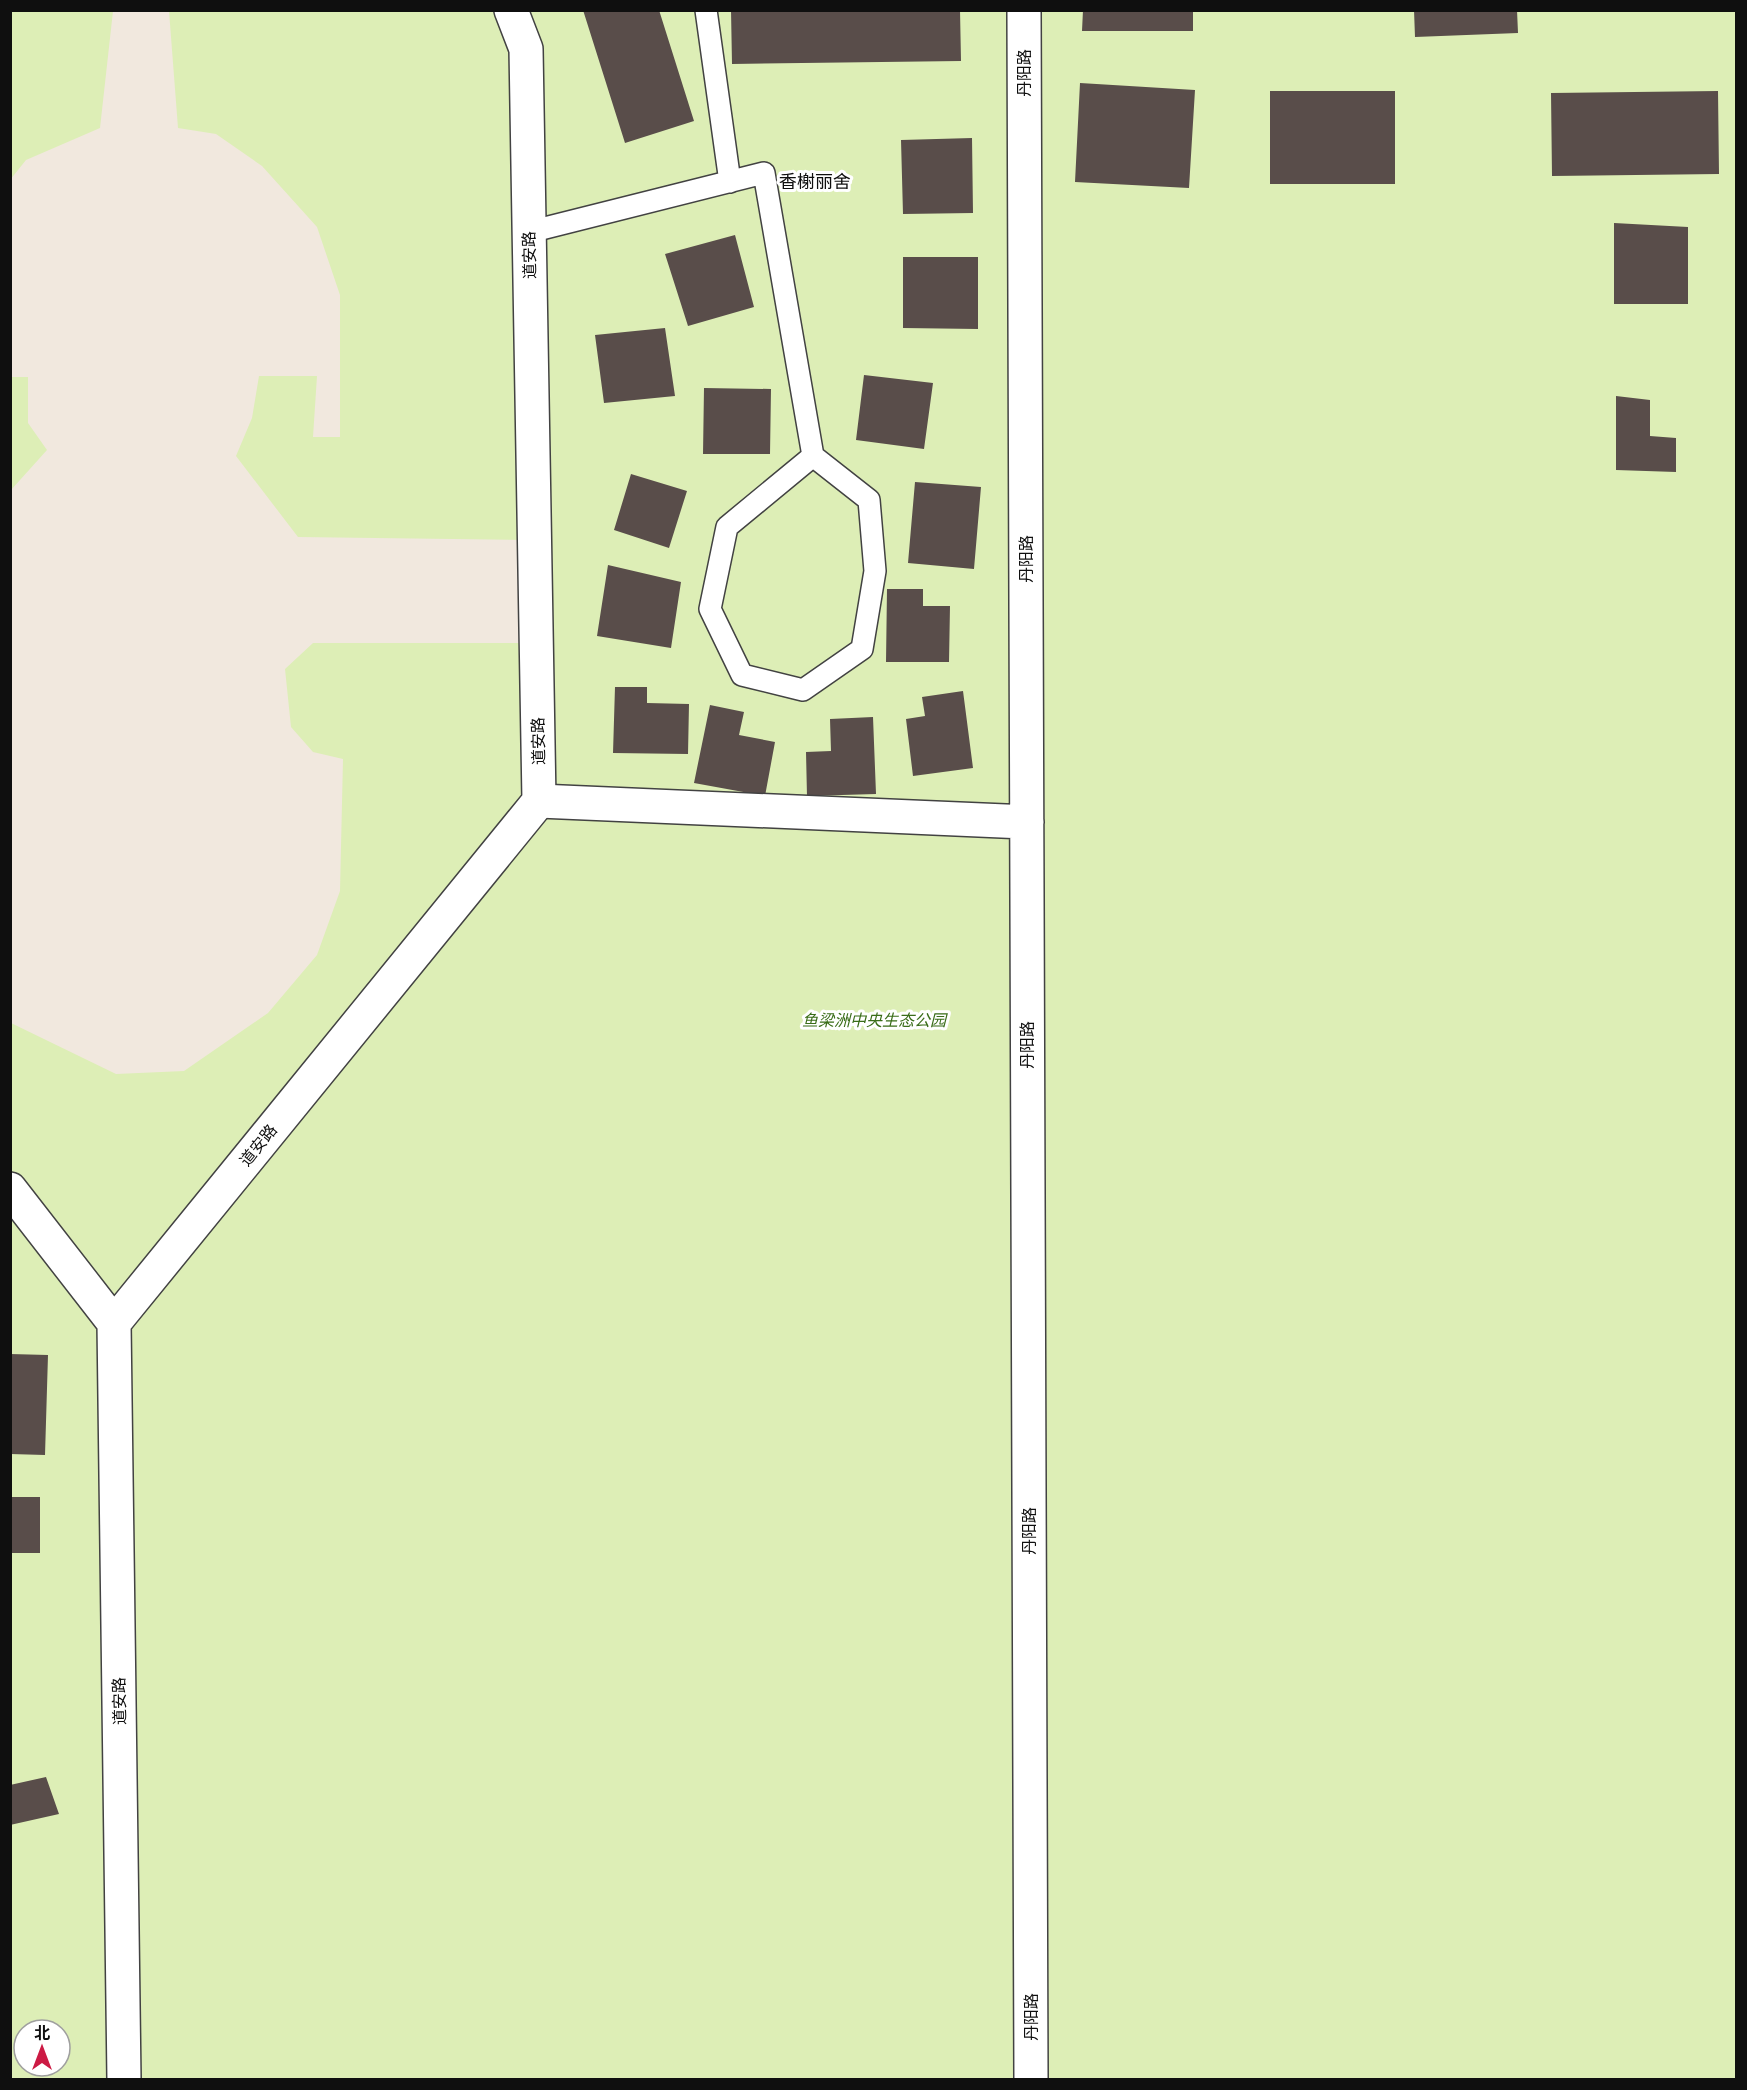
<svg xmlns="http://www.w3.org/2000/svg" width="1747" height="2090" font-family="'Playfair Display','Noto Sans SC',serif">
<rect width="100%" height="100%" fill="#fffaf1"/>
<path fill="#ddeeb6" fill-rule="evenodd" d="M 11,11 L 1736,11 L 1736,2079 L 11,2080 ZM 24,2030 L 60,2030 L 60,2066 L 24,2066 Z"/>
<path fill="#f1e8de" d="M 113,11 L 169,11 L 178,128 L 216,134 L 262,166 L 317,227 L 340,295 L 340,437 L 313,437 L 317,376 L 259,376 L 252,418 L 236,456 L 298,537 L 534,540 L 536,643 L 313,643 L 285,669 L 291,727 L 313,752 L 343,759 L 340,891 L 317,955 L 268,1013 L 184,1071 L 116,1074 L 11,1023 L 11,490 L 47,450 L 28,423 L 28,377 L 11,377 L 10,180 L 26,160 L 100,128 Z"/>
<path fill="#594d4a" d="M 583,10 L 659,10 L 694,121 L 625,143 Z
M 731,10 L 960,10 L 961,61 L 732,64 Z
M 1083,10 L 1193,10 L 1193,31 L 1082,31 Z
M 1414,10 L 1517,10 L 1518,33 L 1415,37 Z
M 1080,83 L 1195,90 L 1189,188 L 1075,182 Z
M 1270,91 L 1395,91 L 1395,184 L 1270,184 Z
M 1718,91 L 1719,174 L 1552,176 L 1551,93 Z
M 972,138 L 973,213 L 903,214 L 901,140 Z
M 1614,223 L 1688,227 L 1688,304 L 1614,304 Z
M 735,235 L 754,307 L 688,326 L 665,254 Z
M 903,257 L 978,257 L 978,329 L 903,328 Z
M 665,328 L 675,396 L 604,403 L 595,335 Z
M 864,375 L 933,383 L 924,449 L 856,440 Z
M 704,388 L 771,389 L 770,454 L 703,454 Z
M 1616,396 L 1650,400 L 1650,436 L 1676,438 L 1676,472 L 1616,470 Z
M 631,474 L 687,491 L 669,548 L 614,530 Z
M 915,482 L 981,487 L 974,569 L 908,563 Z
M 608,565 L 681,582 L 671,648 L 597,636 Z
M 887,589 L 923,589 L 923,606 L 950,606 L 949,662 L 886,662 Z
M 615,687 L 647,687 L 647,703 L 689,704 L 688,754 L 613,753 Z
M 963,691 L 973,768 L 913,776 L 906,719 L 925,716 L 922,697 Z
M 710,705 L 744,712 L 739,735 L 775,742 L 765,796 L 694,783 Z
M 873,717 L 876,794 L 807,796 L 806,752 L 831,751 L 830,719 Z
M 10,1354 L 48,1355 L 45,1455 L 10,1454 Z
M 10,1497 L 40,1497 L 40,1553 L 10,1553 Z
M 46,1777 L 59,1814 L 10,1825 L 10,1785 Z"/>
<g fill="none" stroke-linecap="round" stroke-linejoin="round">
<g stroke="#424242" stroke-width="24">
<path id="service" d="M 706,10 L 730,182
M 529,232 L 764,173 L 813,456 L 727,527 L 710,609 L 742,675 L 803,690 L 862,649 L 875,571 L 869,500 L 813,456"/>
</g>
<g stroke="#424242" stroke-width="36">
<path id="minor" d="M 1024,10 L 1031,2080
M 539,801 L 1027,822"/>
</g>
<g stroke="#424242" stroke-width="36">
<path id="tertiary" d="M 10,1189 L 114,1323 L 124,2080
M 114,1323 L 539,801 L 526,49 L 511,10"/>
</g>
<use href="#service" stroke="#fff" stroke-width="21"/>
<use href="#minor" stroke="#fff" stroke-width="33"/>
<use href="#tertiary" stroke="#fff" stroke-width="33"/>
</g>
<g text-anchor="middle" stroke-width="6" stroke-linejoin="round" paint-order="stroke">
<g font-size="16" fill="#0f0f0f" stroke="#fff">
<text transform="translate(1024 73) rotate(-90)" y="6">丹阳路</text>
<text transform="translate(529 255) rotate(-91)" y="6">道安路</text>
<text transform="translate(1026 559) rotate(-90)" y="6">丹阳路</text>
<text transform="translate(538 741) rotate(-91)" y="6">道安路</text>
<text transform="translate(1027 1045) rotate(-90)" y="6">丹阳路</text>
<text transform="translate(258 1145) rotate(-51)" y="6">道安路</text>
<text transform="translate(1029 1531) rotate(-90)" y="6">丹阳路</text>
<text transform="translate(119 1701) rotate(-91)" y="6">道安路</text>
<text transform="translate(1031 2017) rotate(-90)" y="6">丹阳路</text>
</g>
<g font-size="16" font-style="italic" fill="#3a6d19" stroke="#fff">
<text x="874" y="1026">鱼梁洲中央生态公园</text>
</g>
<g font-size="18" fill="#0f0f0f" stroke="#fff">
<text x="815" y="188">香榭丽舍</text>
</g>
</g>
<rect width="1747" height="2090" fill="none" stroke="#0f0f0f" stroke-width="24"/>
<g transform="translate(42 2048)"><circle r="28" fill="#ffffff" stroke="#9f9f9f" stroke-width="1.5"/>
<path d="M0-4.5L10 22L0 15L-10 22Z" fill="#cc1a44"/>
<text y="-9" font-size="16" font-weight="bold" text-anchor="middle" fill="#0f0f0f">北</text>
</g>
</svg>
